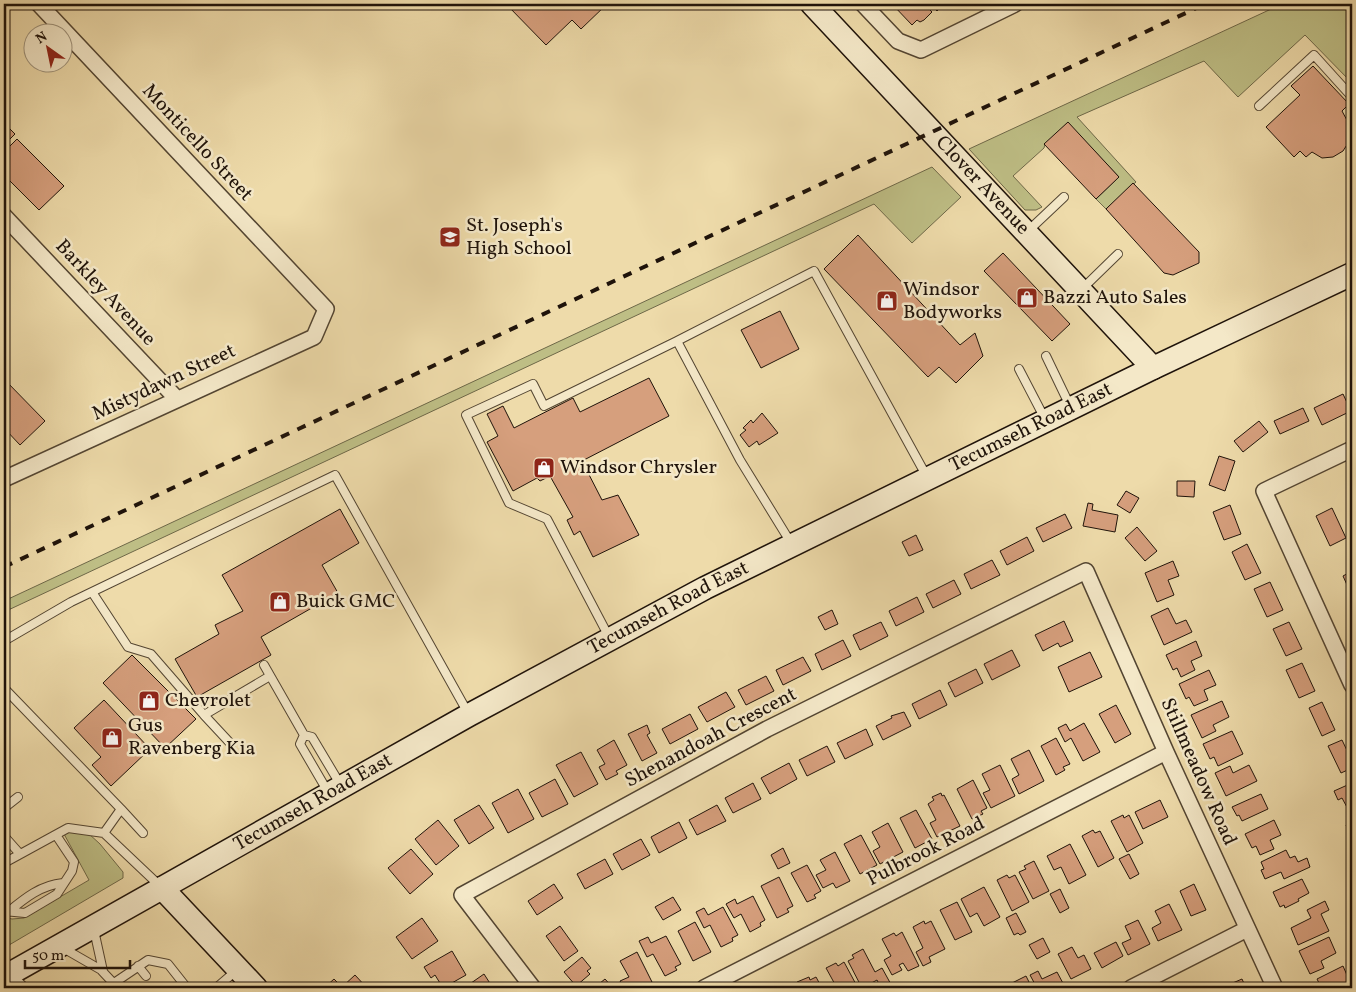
<svg xmlns="http://www.w3.org/2000/svg" width="1356" height="992" font-family="Vollkorn,serif">
<rect width="100%" height="100%" fill="#eedbaa"/>
<filter id="stains"><feTurbulence type="fractalNoise" baseFrequency=".004" numOctaves="4"/><feColorMatrix values="0 0 0 0 .2 0 0 0 0 .09 0 0 0 0 .02 0 0 0 .5 -.17"/></filter>
<radialGradient id="worn" r=".72"><stop offset=".6" stop-color="#630" stop-opacity="0"/><stop offset="1" stop-color="#630" stop-opacity=".3"/></radialGradient>
<path fill="#bebe85" stroke="#6e6848" d="M1282,4H1352V83L1305,35L1238,97L1204,61L1077,117L1136,182L1106,209L1096,199L1119,177L1068,123L1045,144L1044,148L1013,176L1042,207L1036,210H1025L969,149Z
M932,167L961,197L912,243L874,204L4,612V601Z
M73,829L88,833L100,844L123,872V878L4,948V917L12,919L24,918L89,880L64,834Z"/>
<path fill="#d69f7d" stroke="#1f130a" d="M506,4H607L581,29L572,20L546,45Z
M892,4H924L932,12L924,20L920,22L917,20L912,25Z
M930,4H952L946,9L943,5L937,11Z
M1313,66L1349,104L1342,111L1349,124L1350,140L1343,151L1333,157L1322,158L1312,152L1306,157L1300,151L1294,157L1266,127L1300,95L1291,86Z
M1068,122L1119,177L1096,199L1044,144Z
M4,123L15,134L4,145Z
M17,139L64,186L39,210L4,175V152Z
M1133,183L1199,252V263L1173,275L1164,273L1106,209Z
M858,235L960,345L975,333L983,356L956,383L939,367L928,377L824,269Z
M1003,253L1070,324L1052,341L984,271Z
M780,311L799,349L761,368L741,330Z
M649,378L669,416L582,461L602,500L618,495L639,535L593,557L580,531L574,535L567,520L573,517L550,476L540,481L537,478L513,491L487,442L498,436L487,414L503,406L514,428L573,398L580,412Z
M4,379L45,421L20,445L4,428Z
M1343,394L1351,411L1322,425L1314,408Z
M1303,408L1309,421L1280,434L1274,421Z
M762,413L778,433L759,445L757,441L749,447L740,435L746,430L743,428L751,420L753,423Z
M1259,421L1268,432L1243,452L1234,441Z
M1219,456L1235,461L1225,491L1209,485Z
M1177,481H1195L1194,497L1177,496Z
M1126,491L1139,498L1130,513L1117,505Z
M1088,503L1093,504L1092,510L1118,515L1115,532L1083,526Z
M1230,505L1241,534L1224,540L1213,512Z
M1332,508L1346,538L1330,546L1316,516Z
M340,509L359,543L322,565L338,593L261,637L271,655L197,697L175,659L219,634L215,625L243,611L222,575Z
M1065,514L1072,528L1043,542L1036,528Z
M1137,527L1157,551L1145,561L1125,538Z
M1352,533V548L1347,536Z
M916,535L923,550L909,556L902,542Z
M1027,537L1034,551L1007,565L1000,551Z
M1247,544L1261,573L1245,580L1232,552Z
M992,560L1000,575L971,589L964,574Z
M1173,561L1179,576L1168,580L1174,595L1157,602L1145,573Z
M1352,571V596L1343,576Z
M954,580L961,594L933,608L926,594Z
M1270,582L1283,610L1267,617L1254,589Z
M917,597L924,612L896,626L889,611Z
M1168,608L1176,624L1186,620L1192,632L1164,645L1151,616Z
M832,610L838,624L825,630L818,617Z
M1064,621L1073,641L1060,647L1058,643L1043,651L1035,635Z
M881,622L888,636L860,650L853,635Z
M1289,622L1302,649L1286,656L1273,629Z
M843,640L851,656L822,670L815,654Z
M1196,641L1202,656L1191,661L1195,670L1181,677L1177,668L1173,670L1166,655Z
M1012,650L1020,666L992,680L984,664Z
M1090,652L1102,677L1069,692L1058,667Z
M132,655L196,719L165,748L103,683Z
M803,657L811,671L783,685L776,670Z
M1302,663L1315,691L1299,698L1286,670Z
M976,669L983,683L955,697L948,683Z
M1209,670L1216,685L1204,690L1208,700L1194,706L1189,697L1186,699L1179,684Z
M766,676L774,691L746,705L738,690Z
M940,690L947,705L919,719L912,704Z
M726,692L735,707L707,722L698,707Z
M104,700L150,749L111,786L92,765L101,757L74,728Z
M1222,701L1229,717L1213,725L1216,731L1202,738L1191,715Z
M1322,702L1335,730L1322,736L1309,708Z
M1116,705L1131,734L1115,743L1099,714Z
M904,712L911,726L883,740L876,726L892,718L891,716Z
M690,714L698,729L670,744L662,729Z
M1084,723L1100,752L1083,761L1071,738L1065,742L1058,728L1066,724L1070,731Z
M647,725L650,733L647,735L657,753L642,761L628,734Z
M866,729L873,745L845,759L837,743Z
M1232,731L1243,754L1218,766L1214,757L1210,759L1203,744Z
M1056,738L1070,764L1063,767L1065,770L1056,775L1041,746Z
M614,740L627,765L616,771L618,774L606,780L599,767L605,764L597,750Z
M1342,740L1352,761V768L1341,773L1328,746Z
M827,746L835,762L807,776L799,760Z
M1029,750L1044,781L1019,794L1012,779L1019,775L1011,759Z
M581,752L598,784L574,797L556,765Z
M789,763L797,779L770,794L761,778Z
M1000,765L1015,796L991,808L983,793L990,790L982,774Z
M1249,765L1257,781L1226,796L1215,773L1230,766L1233,773Z
M555,779L568,804L542,817L529,793Z
M973,780L987,808L981,811L983,814L972,819L957,789Z
M753,783L761,799L733,813L725,798Z
M1352,783V810L1349,811L1342,798L1338,800L1334,791Z
M518,789L534,819L508,833L492,803Z
M941,793L942,796L944,795L960,826L937,837L930,823L936,820L928,804L934,800L932,797Z
M1261,794L1268,809L1242,821L1239,815L1237,816L1232,807Z
M1160,800L1168,817L1143,829L1135,812Z
M479,805L494,828L469,844L454,820Z
M717,805L726,821L697,835L689,820Z
M916,810L932,839L915,848L900,818Z
M1123,815L1124,818L1129,815L1143,843L1127,852L1111,821Z
M438,820L459,846L436,865L415,839Z
M1274,820L1281,835L1270,840L1274,849L1260,855L1256,846L1252,848L1245,834Z
M679,822L687,838L659,853L651,837Z
M1352,822V838L1346,825Z
M888,823L903,852L880,864L873,851L880,847L872,832Z
M1093,830L1095,833L1100,831L1114,858L1098,867L1082,836Z
M861,835L877,865L860,874L844,844Z
M641,839L650,855L622,870L613,854Z
M1070,844L1086,875L1069,884L1061,867L1054,870L1047,856Z
M783,848L790,863L778,869L771,855Z
M411,849L433,874L410,894L388,868Z
M1286,850L1290,858L1295,856L1298,862L1307,858L1310,867L1284,879L1281,872L1265,879L1261,870L1264,869L1261,862Z
M835,852L850,881L836,888L833,883L823,888L816,875L826,870L820,860Z
M1129,854L1139,874L1130,879L1119,859Z
M605,859L613,874L585,889L577,874Z
M1034,861L1049,891L1033,899L1019,872L1026,869L1024,866Z
M807,865L821,891L814,895L816,898L807,902L791,873Z
M1007,875L1009,878L1015,875L1029,902L1012,911L997,880Z
M779,877L793,906L787,909L789,912L777,918L761,886Z
M1302,879L1309,893L1298,899L1299,901L1285,908L1284,905L1280,907L1273,892Z
M554,884L563,898L537,915L528,901Z
M1194,884L1206,910L1191,916L1180,891Z
M984,887L1000,917L984,926L977,913L970,917L961,899Z
M1060,889L1069,908L1060,913L1050,894Z
M753,896L765,920L760,923L761,926L750,932L741,914L734,918L726,904L735,899L737,904Z
M673,897L681,910L663,920L655,907Z
M1325,901L1329,910L1321,914L1329,931L1298,945L1291,928L1311,918L1307,910Z
M957,902L972,932L955,940L940,910Z
M1169,904L1182,930L1158,941L1152,928L1161,923L1155,911Z
M723,907L738,935L732,938L733,941L721,947L710,925L704,928L696,912L704,908L708,915Z
M1016,913L1026,932L1020,935L1018,933L1014,935L1006,918Z
M422,918L438,941L412,959L396,937Z
M1138,920L1150,944L1128,955L1122,943L1131,939L1125,926Z
M924,921L925,924L931,921L945,949L929,957L931,962L923,966L916,952L923,948L913,927Z
M695,922L711,952L693,961L678,931Z
M560,926L578,951L564,961L546,936Z
M902,932L919,966L908,971L903,963L899,965L902,970L892,975L884,960L891,956L882,939L894,933L896,936Z
M666,936L681,964L675,967L677,970L665,976L653,954L647,957L639,941L648,937L651,943Z
M1329,937L1336,953L1321,961L1324,968L1310,974L1299,951Z
M1043,938L1050,952L1037,959L1029,945Z
M1116,942L1123,956L1102,968L1094,953Z
M1072,947L1078,958L1084,955L1091,969L1071,979L1058,954Z
M863,949L875,972L882,968L893,988H881L877,980L862,988L848,961L854,958L852,955Z
M452,951L466,975L443,988L435,975L431,978L424,967Z
M637,952L652,982L640,988H624L620,981L629,977L620,961Z
M582,957L591,968L587,971L590,974L576,986L564,972Z
M844,962L858,988H837L826,968L836,963L838,966Z
M1343,966L1350,982L1352,981V988H1343L1342,987L1318,988L1317,987L1320,985L1317,979Z
M1038,971L1042,979L1057,972L1065,987L1037,988L1030,975Z
M484,974L493,988H464Z
M355,975L367,988H324L334,979L342,987Z
M1026,976L1032,988H1012L1010,984Z
M809,977L810,980L816,977L822,988H801L797,982Z
M605,979L613,988H594Z
M1242,979L1246,988H1221Z
M86,983L91,988H80Z"/>
<g fill="none" stroke-linecap="round" stroke-linejoin="round">
<g stroke="#534532" stroke-width="10">
<path id="lane" d="M1259,106L1314,55L1352,97
M1028,231L1064,197
M1082,289L1118,254
M677,341L814,271L927,477
M1046,356L1070,406
M1019,369L1045,419
M92,592L128,647L151,654L204,715L270,676
M609,637L547,519L509,503L466,415L533,384L544,406L677,341L740,460L791,543
M4,641L71,602L335,475L468,713
M264,665L304,735
M4,688L121,809L104,833
M204,715L231,744
M328,792L300,744L304,735L312,737L340,784
M4,808L18,797
M121,809L143,833
M4,836L20,854
M4,863L68,828L104,833L161,887
M4,911L25,913L57,894L72,871L74,862L56,835
M8,912C25,898 41,885 63,883
M63,948L103,971L94,930
M138,966L146,976
M102,971L118,988
M12,975L25,988
M114,983L148,960L168,964L187,988
M216,988L237,970"/>
</g>
<g stroke="#534532" stroke-width="18">
<path id="street" d="M863,4L898,41L921,50L1015,4
M4,216L177,399
M1352,449L1264,491L1352,685
M4,479L314,337L326,309L39,4
M533,988L462,895L767,729L1086,571L1166,752L1275,988
M704,988L1166,752
M1131,988L1247,929"/>
</g>
<g stroke="#1f130a" stroke-width="25">
<g id="secondary">
<path id="s1" d="M812,4L1153,368"/>
<path d="M162,888L256,988"/>
<path id="s2" d="M4,977L469,715L705,588L1153,368L1352,274"/>
</g>
</g>
<use href="#lane" stroke="#f4e8c8" stroke-width="8"/>
<use href="#street" stroke="#f4e8c8" stroke-width="15"/>
<use href="#secondary" stroke="#f4e8c8" stroke-width="22"/>
<path stroke="#1f130a" stroke-width="4" stroke-dasharray="9 9" stroke-linecap="butt" d="M4,567L1205,4"/>
</g>
<defs>
<g id="school-square" transform="scale(1.125)"><rect x="-9" y="-9" width="18" height="18" rx="4" fill="#8f2418" stroke="#f4e8c8"/><path d="M0-5L7-2L0 1L-7-2ZM-4 1L0 2.5L4 1V4Q0 6-4 4Z" fill="#fff"/></g>
<g id="shop-square" transform="scale(1.125)"><rect x="-9" y="-9" width="18" height="18" rx="4" fill="#8f2418" stroke="#f4e8c8"/><path d="M-5-2.5h2.3a2.7 3.5 0 0 1 5.4 0H5L5.5 6h-11ZM-1.5-2.5h3a1.5 2.3 0 0 0-3 0Z" fill="#fff"/></g>
</defs>
<g fill-rule="evenodd">
<use href="#school-square" x="450" y="237"/>
<use href="#shop-square" x="1027" y="298"/>
<use href="#shop-square" x="887" y="301"/>
<use href="#shop-square" x="544" y="468"/>
<use href="#shop-square" x="280" y="602"/>
<use href="#shop-square" x="149" y="701"/>
<use href="#shop-square" x="112" y="738"/>
</g>
<g text-anchor="middle" dominant-baseline="central" stroke-width="5" stroke-linejoin="round" paint-order="stroke">
<g font-size="20" fill="#1f130a" stroke="#f4e8c8">
<text transform="translate(197 143) rotate(47)">Monticello Street</text>
<text stroke="none"><textPath href="#s1" startOffset="249">Clover Avenue</textPath></text>
<text transform="translate(105 293) rotate(47)">Barkley Avenue</text>
<text transform="translate(164 383) rotate(-25)">Mistydawn Street</text>
<text stroke="none"><textPath href="#s2" startOffset="1165">Tecumseh Road East</textPath></text>
<text stroke="none"><textPath href="#s2" startOffset="760">Tecumseh Road East</textPath></text>
<text transform="translate(711 738) rotate(-28)">Shenandoah Crescent</text>
<text transform="translate(1198 772) rotate(66)">Stillmeadow Road</text>
<text stroke="none"><textPath href="#s2" startOffset="355">Tecumseh Road East</textPath></text>
<text transform="translate(926 852) rotate(-27)">Pulbrook Road</text>
</g>
<g font-size="20" fill="#1f130a" stroke="#f4e8c8" text-anchor="start">
<text x="466" y="226">St. Joseph's<tspan x="466" dy="23">High School</tspan></text>
<text x="903" y="290">Windsor<tspan x="903" dy="23">Bodyworks</tspan></text>
<text x="1043" y="298">Bazzi Auto Sales</text>
<text x="560" y="468">Windsor Chrysler</text>
<text x="296" y="602">Buick GMC</text>
<text x="165" y="701">Chevrolet</text>
<text x="128" y="726">Gus<tspan x="128" dy="23">Ravenberg Kia</tspan></text>
</g>
</g>
<rect width="1356" height="992" fill="none" stroke="#eedbaa" stroke-width="20"/>
<rect x="5" y="5" width="1346" height="982" fill="none" stroke="#1f130a" stroke-width="2.5"/>
<rect x="10" y="10" width="1336" height="972" fill="none" stroke="#1f130a"/>
<g transform="translate(48 48) rotate(327)"><circle r="24" fill="#f4e8c8" stroke="#9f937c"/>
<path d="M0-4L9 19L0 12L-9 19Z" fill="#8f2418"/>
<text y="-8" font-size="14" font-weight="bold" text-anchor="middle" fill="#1f130a">N</text>
</g>
<path d="M25 960v8h105v-8" fill="none" stroke="#1f130a" stroke-width="2.5"/>
<text x="32" y="960" font-size="15" fill="#1f130a" stroke="#f4e8c8" stroke-width="4" paint-order="stroke">50 m</text>
<rect width="100%" height="100%" filter="url(#stains)"/>
<rect width="100%" height="100%" fill="url(#worn)"/>
</svg>
